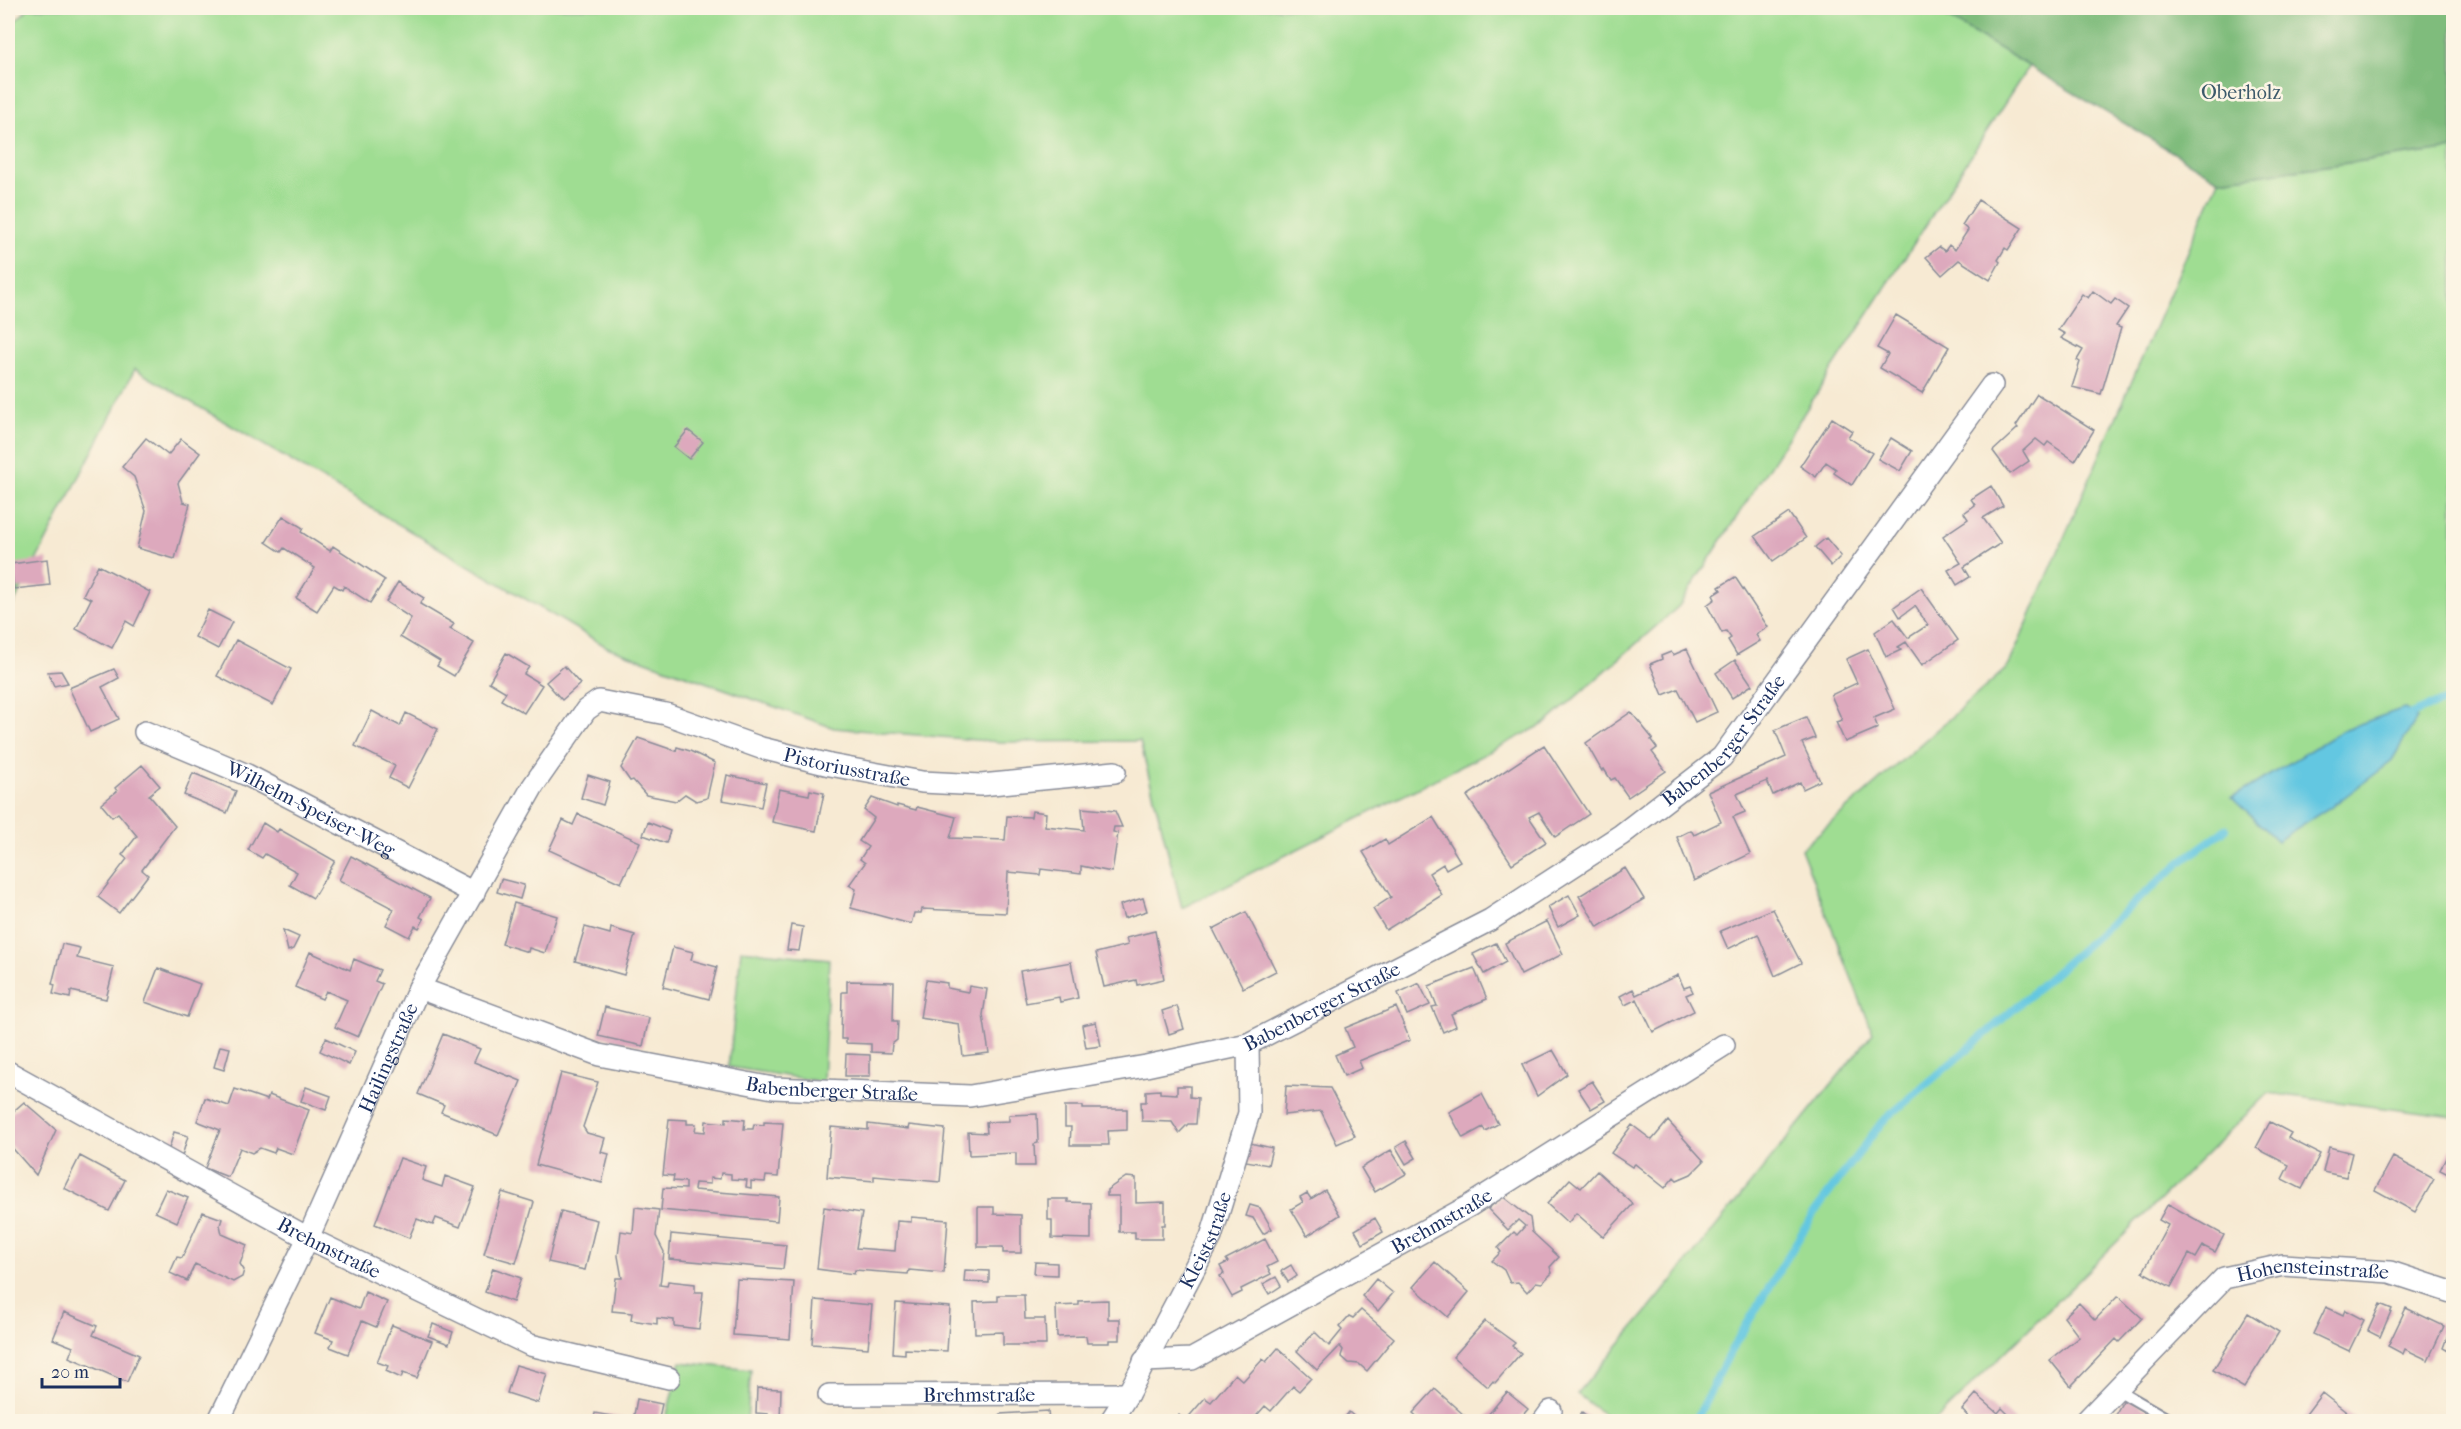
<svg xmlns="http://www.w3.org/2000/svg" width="2461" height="1429" font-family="'IM FELL French Canon',serif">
<rect width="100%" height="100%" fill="#fcf5e5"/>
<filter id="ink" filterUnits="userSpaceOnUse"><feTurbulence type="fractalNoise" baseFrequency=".0167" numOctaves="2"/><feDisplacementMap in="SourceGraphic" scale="12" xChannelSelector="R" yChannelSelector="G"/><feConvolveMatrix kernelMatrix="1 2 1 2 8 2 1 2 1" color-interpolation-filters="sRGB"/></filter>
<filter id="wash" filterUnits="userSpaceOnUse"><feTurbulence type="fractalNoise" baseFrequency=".008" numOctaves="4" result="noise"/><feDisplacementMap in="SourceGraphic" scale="24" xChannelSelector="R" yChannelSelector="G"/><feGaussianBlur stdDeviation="1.35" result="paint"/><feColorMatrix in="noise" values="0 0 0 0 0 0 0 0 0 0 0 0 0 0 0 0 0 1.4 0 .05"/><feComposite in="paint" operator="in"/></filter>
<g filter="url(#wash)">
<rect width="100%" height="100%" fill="#f7ead3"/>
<path fill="#9fdd92" stroke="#5d8678" stroke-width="1.5" d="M29,8H1925L1935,10L2029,66L1679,606L1546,723L1182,908L1140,741L1000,742L834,728L607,647L135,369L8,615V28Z
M2453,149V1117L2268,1093L1935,1421H1613L1577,1394L1645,1314L1873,1033L1801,849L2008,667L2219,180Z
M741,950L829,959L823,1082L729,1067Z
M680,1362L751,1370L747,1421L665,1422Z"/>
<path fill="#7fbc7c" stroke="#4d766d" stroke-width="1.5" d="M1925,8H2453V149L2219,180L1935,10Z"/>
<path fill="#64c7e1" stroke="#407ba0" stroke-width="1.5" d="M2404,708L2417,718L2391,762L2338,802L2277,841L2232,798L2343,730Z"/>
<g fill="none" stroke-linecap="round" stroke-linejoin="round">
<path stroke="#64c7e1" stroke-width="8" d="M2411,714L2454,697
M1695,1422L1730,1352L1814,1213L1882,1122L1990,1030L2182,861L2226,829"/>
</g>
<g id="blocks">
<path fill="#dda9bd" d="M1978,200L2022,228L2008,250L2005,248L1998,260L2000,262L1990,280L1959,260L1942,275L1926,257L1939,247L1945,251L1949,245L1955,250L1968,230L1962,225Z
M2093,291L2111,304L2115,299L2128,308L2116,326L2121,328L2101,394L2072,387L2080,362L2077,360L2083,350L2061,338L2065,334L2058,330L2082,294L2088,298Z
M1896,315L1949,347L1922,393L1880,368L1888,354L1877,348Z
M2037,394L2094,430L2075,461L2048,442L2045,446L2036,439L2023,451L2029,461L2010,474L1993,451L2018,428L2016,426Z
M1832,418L1852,431L1848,437L1872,453L1852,485L1834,473L1836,469L1826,462L1816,477L1800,466Z
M688,430L703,442L689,459L674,447Z
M146,438L168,455L181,439L200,453L178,483L183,502L190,504L175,559L137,548L146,511L134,477L122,467Z
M1891,438L1912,451L1900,471L1878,459Z
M1991,486L2003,506L1983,518L2001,543L1964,567L1970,577L1957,585L1948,570L1961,563L1943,536L1968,519L1964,513L1975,505L1971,499Z
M1789,513L1806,538L1773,561L1755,536Z
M283,516L303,528L301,532L330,551L333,546L385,580L370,603L344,586L342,590L334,585L317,611L296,598L315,568L284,548L281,552L266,542Z
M1826,538L1841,556L1831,566L1815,547Z
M47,559L50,585L14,589L11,564Z
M98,565L150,592L134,626L126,621L112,648L76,629L91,599L83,595Z
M1735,577L1768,627L1756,635L1760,641L1737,655L1728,640L1731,638L1726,631L1722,633L1707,605L1715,599L1713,595L1721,590L1719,587Z
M398,582L424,598L420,604L454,624L450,629L474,643L454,676L437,666L440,661L400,637L411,618L386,602Z
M1921,588L1958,640L1922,665L1906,642L1898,647L1901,650L1886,657L1875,632L1894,619L1908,638L1928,625L1915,606L1900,617L1894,607Z
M208,610L232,622L218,649L195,637Z
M236,640L291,669L273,705L217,676Z
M1687,649L1717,712L1695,722L1678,689L1663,695L1650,664L1662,659L1661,656L1671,652L1673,655Z
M1868,649L1895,709L1874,718L1878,728L1845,742L1836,722L1842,720L1831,695L1857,683L1846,659Z
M506,653L529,667L524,674L542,685L524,713L501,700L506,692L489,682Z
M1735,660L1752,685L1732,698L1716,673Z
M564,666L580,684L562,700L546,682Z
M114,669L119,678L102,687L119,719L90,732L69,688Z
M61,671L68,683L54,686L48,672Z
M372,711L400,726L406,713L438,729L408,788L389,778L395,766L355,746Z
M1631,712L1653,739L1651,740L1657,748L1652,752L1666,771L1628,797L1615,778L1611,780L1604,769L1602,771L1586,743Z
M1806,717L1815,738L1802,743L1820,781L1803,789L1800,782L1773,795L1767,781L1737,794L1745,812L1733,817L1750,854L1694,881L1677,837L1691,830L1694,835L1721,822L1708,792L1786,757L1775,730Z
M638,738L676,751L677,747L690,751L715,763L707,798L696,801L685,794L676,801L646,795L633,780L630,781L621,768Z
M1544,745L1589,814L1555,837L1539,812L1529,817L1546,842L1512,864L1467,796Z
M142,765L160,786L149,795L175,826L142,870L148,875L119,913L98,897L127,859L122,855L137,836L118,813L112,817L101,804L117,791L115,788Z
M193,773L236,791L227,813L184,795Z
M588,775L610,782L603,805L581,798Z
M727,775L766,783L761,807L722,800Z
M779,789L809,795L810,790L824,793L816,831L772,822Z
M872,798L897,807V805L916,810L917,807L956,817L950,838L1005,840L1007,816L1031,817L1032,811L1046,813L1045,826L1084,830L1082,808L1115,811L1122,827H1114L1113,832L1118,833L1112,872L1081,866V874L1041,869L1040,875L1008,872L1006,913L922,909L921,913H914L911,924L851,908L856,889L849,885L865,863L860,859L868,847L859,841L874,818L864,810Z
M578,814L640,842L621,883L549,850L563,820L573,825Z
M1433,817L1460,861L1446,869L1443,864L1429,873L1442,895L1386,930L1373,909L1391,897L1363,852L1385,839L1388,845Z
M648,822L670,831L666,843L643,835Z
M263,823L277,832L279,829L335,861L313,898L290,885L297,872L265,854L262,858L248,850Z
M351,856L430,898L420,917L424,919L419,928L415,926L409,937L386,925L394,909L339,880Z
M1625,868L1644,899L1598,927L1579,896Z
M501,879L524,885L520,899L497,892Z
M1569,895L1580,915L1558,927L1548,907Z
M1143,898L1147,911L1124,918L1120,905Z
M514,903L557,916L545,953L529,948L528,952L502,944Z
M1773,909L1801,963L1775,976L1758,934L1728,949L1720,931Z
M1246,912L1276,971L1243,988L1213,929Z
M1547,921L1563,954L1521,975L1505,943Z
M791,925L803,927L799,951L787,950Z
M585,927L610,934L611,928L635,935L624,975L575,961Z
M283,930L299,937L293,949L288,951Z
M1155,931L1164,979L1137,985L1136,980L1104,987L1096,953L1128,945L1126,938Z
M1496,943L1506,962L1484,974L1473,954Z
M62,944L80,948L77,958L114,967L106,999L71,991L70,998L53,994L55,985L52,984Z
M673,947L693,952L691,960L717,967L709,999L663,987Z
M310,952L350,970L354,959L380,970L375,981L382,984L358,1037L335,1027L347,1000L326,991L322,999L295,987Z
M1071,962L1078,998L1060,1002L1059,997L1026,1003L1020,971Z
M158,968L200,984L187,1017L145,1002Z
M1474,968L1487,999L1451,1014L1456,1026L1443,1032L1432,1007L1437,1006L1429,986Z
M1678,975L1684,988L1690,986L1693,992L1686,995L1694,1011L1653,1032L1637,999L1625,1005L1620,996L1633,989L1636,995Z
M926,980L947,983V988L968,992L969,986L987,989L983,1015L989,1053L963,1056L959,1024L920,1018Z
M847,981L894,982L893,1021H898L897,1040L892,1044L891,1053L871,1052V1044L846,1043V1039H841L842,992H847Z
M1419,983L1430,1005L1407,1015L1398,993Z
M1177,1006L1184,1029L1169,1034L1162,1011Z
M605,1007L649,1018L643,1046L598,1036Z
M1396,1007L1410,1040L1359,1061L1362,1068L1344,1076L1335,1055L1353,1047L1345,1028Z
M1096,1022L1101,1046L1086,1048L1082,1025Z
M443,1034L480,1049L474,1062L521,1081L498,1135L441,1112L444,1105L418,1094Z
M326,1038L355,1052L349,1065L320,1051Z
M220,1046L230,1048L224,1070L214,1067Z
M1553,1050L1567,1074L1537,1096L1522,1065Z
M846,1054L870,1055V1076H845Z
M561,1073L598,1082L583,1127L587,1133L605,1138L601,1152L609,1154L602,1183L536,1165Z
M1592,1081L1605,1101L1591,1109L1578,1089Z
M1177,1086H1190V1097L1198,1098L1196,1124H1188L1179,1133L1172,1122L1142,1121L1141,1102H1146V1091L1160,1090V1093L1177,1094Z
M1286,1086L1330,1088L1355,1136L1337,1144L1321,1111L1284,1115Z
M306,1087L331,1096L326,1110L301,1101Z
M235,1089L267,1100L269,1095L309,1110L293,1154L276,1148L274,1153L260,1148L252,1153L240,1148L228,1177L205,1168L220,1130L197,1121L205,1098L229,1106Z
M1482,1094L1498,1124L1485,1131L1483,1127L1463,1138L1449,1112Z
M24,1102L56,1130L36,1175L8,1143V1116Z
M1065,1106H1083V1109H1127V1130L1108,1131L1109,1145H1070L1071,1127H1065Z
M1037,1114L1038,1143L1034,1144L1035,1166H1016V1153L969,1155L968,1132L987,1133L986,1122L1009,1121V1115Z
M726,1118L745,1120L744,1129H753L754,1124L764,1125V1122L783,1123L778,1177L766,1176L765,1182L751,1181V1188L746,1187L747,1180L731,1179V1174L721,1173L720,1179L710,1178V1184L695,1183L694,1190L779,1197L777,1221L661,1210L663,1188L686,1189V1182L673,1181L674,1176L663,1175L669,1119L687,1120V1124H696L695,1131L705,1132L706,1121L726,1123Z
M1668,1121L1704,1161L1691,1174L1677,1180L1674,1177L1665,1188L1635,1164L1632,1167L1611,1153L1632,1125L1652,1140Z
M2270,1122L2291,1133L2288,1138L2320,1154L2302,1189L2282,1179L2289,1165L2256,1148Z
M868,1124L908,1129L909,1125L945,1129L940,1182L874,1176V1181L827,1177L831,1127L868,1130Z
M174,1132L188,1136L182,1156L168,1152Z
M1406,1141L1416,1158L1406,1164L1396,1147Z
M1250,1143L1272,1148L1268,1165L1246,1161Z
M2329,1147L2352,1153L2346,1177L2323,1172Z
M2451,1148L2454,1149V1177L2440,1170Z
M1391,1150L1406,1174L1375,1192L1361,1168Z
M80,1156L125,1180L109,1211L64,1188Z
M2393,1157L2434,1179L2415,1212L2375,1190Z
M400,1158L426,1167L422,1180L442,1187L445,1176L475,1187L460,1227L436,1218L433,1225L417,1219L409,1238L375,1224Z
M1597,1171L1633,1204L1603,1237L1576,1213L1568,1223L1547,1204L1570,1179L1581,1188Z
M1126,1177L1136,1178V1203L1165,1202V1225H1162V1239H1135V1232H1119V1196H1107V1190Z
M166,1189L188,1198L177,1222L155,1212Z
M1325,1190L1340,1215L1307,1236L1291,1209L1303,1202L1300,1197L1307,1193L1311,1199Z
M502,1192L534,1202L516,1263L484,1254Z
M1502,1196L1530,1218L1532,1232L1559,1257L1550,1267L1552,1273L1542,1283L1536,1282L1527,1292L1518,1282L1510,1283L1504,1270L1492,1261L1501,1252L1498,1248L1514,1232L1517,1235L1525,1226L1518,1220L1508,1230L1488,1209Z
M1048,1199H1068V1202L1091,1203V1239L1052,1238V1220H1048Z
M2168,1204L2224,1235L2215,1252L2203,1246L2196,1258L2189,1254L2171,1287L2143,1272L2168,1225L2159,1220Z
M1250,1205L1260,1208L1272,1229L1263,1234L1253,1218L1246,1216Z
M635,1207L659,1210L656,1236L664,1252L660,1285L667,1286L668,1281L695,1284V1292H703L699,1329L674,1326V1320L657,1318V1324L631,1320L632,1313L612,1311L616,1278H622L618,1256L621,1231L633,1233Z
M824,1207L862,1213L856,1248L895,1251L897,1221L911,1222V1217L948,1220L944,1273L909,1270L908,1274L855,1270L854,1274L817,1269Z
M978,1207H994V1214L1021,1215V1253H1003V1247H978Z
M561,1211L597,1220L585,1270L548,1262Z
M203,1212L222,1219L220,1225L222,1234L247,1245L240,1264L244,1270L242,1277L233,1282L195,1264L187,1281L170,1273L177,1257L182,1258Z
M1375,1218L1383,1232L1363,1244L1355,1230Z
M671,1234L786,1245L783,1269L669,1259Z
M1265,1239L1277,1262L1267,1267L1271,1274L1241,1289L1242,1292L1232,1297L1220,1276L1224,1274L1220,1266L1228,1262L1226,1259Z
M1035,1262L1057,1263V1275L1034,1274Z
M1435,1262L1469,1292L1448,1317L1413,1287Z
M1291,1265L1297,1276L1288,1282L1281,1271Z
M493,1268L521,1278L513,1302L485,1292Z
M965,1270L989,1271V1283L964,1282Z
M1276,1277L1281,1286L1269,1294L1263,1284Z
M737,1279L794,1282L790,1339L733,1335Z
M1376,1279L1393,1293L1378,1311L1362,1296Z
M365,1292L387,1302L376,1327L362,1321L348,1354L330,1347L333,1340L315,1333L330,1297L359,1309Z
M998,1295H1024L1025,1319H1045L1046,1345H1003V1332L975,1333L974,1302L998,1301Z
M2118,1296L2142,1318L2119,1342L2116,1339L2071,1386L2050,1360L2079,1337L2064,1317L2079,1303L2095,1320Z
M815,1300L872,1305L868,1348L812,1344Z
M1108,1300V1319H1120V1340H1109V1343H1087L1086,1336L1057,1337L1056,1306L1079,1305V1301Z
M896,1303L950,1307L947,1351L905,1349V1354L893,1353Z
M2380,1304L2392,1309L2380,1337L2368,1331Z
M2326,1307L2343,1315L2345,1310L2364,1320L2349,1351L2313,1334Z
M2406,1308L2444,1326L2428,1360L2405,1349L2403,1354L2388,1346Z
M1361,1310L1394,1338L1367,1371L1359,1364L1349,1363L1341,1356L1343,1350L1340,1346L1317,1370L1297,1351L1315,1332L1329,1346L1342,1330L1339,1327L1349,1316L1353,1318Z
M64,1312L97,1326L93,1335L139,1355L127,1382L69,1357L73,1347L53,1339Z
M2248,1313L2279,1332L2244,1388L2213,1370Z
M1485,1321L1515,1343L1512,1346L1521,1353L1495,1383L1493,1381L1488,1387L1453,1357Z
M2453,1321L2454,1347L2450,1352L2443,1348Z
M433,1324L453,1332L449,1344L428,1336Z
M392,1325L432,1341L417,1378L403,1373L401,1378L386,1371L388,1366L377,1362Z
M1278,1348L1311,1378L1299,1391L1293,1386L1271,1411L1265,1406L1251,1422H1172L1179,1415L1185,1421L1205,1398L1211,1402L1235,1374L1243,1381L1263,1359L1266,1362Z
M516,1365L547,1374L538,1403L507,1393Z
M757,1388L781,1389L780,1422H768V1414L756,1413Z
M1435,1389L1464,1415L1459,1422L1451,1419L1449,1422H1423L1413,1413Z
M1507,1392L1528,1409L1517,1422H1482Z
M2322,1393L2359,1422H2300Z
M1976,1394L1998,1413L2002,1408L2016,1422H1973L1962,1410Z
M2126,1396L2170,1422H2111Z
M637,1399L662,1404L658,1422H593L595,1413L633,1420Z
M1048,1411L1049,1422H1000V1414Z
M1349,1412L1360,1422H1341Z
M1582,1412L1595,1422H1575Z"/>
</g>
</g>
<g filter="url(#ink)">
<use href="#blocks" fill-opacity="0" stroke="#898c98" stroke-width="1.5"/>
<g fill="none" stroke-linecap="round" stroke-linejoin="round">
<g stroke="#898c98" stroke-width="14">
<path id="lane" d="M2116,1389L2173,1422"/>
</g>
<g stroke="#898c98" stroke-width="24">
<g id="street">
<path id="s1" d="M145,732L247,775L474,893"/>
<path id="s2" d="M419,988L599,1055L773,1088L970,1096L1146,1066L1248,1044L1490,920L1621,835L1722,757L1992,385"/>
<path id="s3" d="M8,1072L308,1238L530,1345L669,1378"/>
<path id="s4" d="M1144,1361L1192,1359L1469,1206L1724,1045"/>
<path id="s5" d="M829,1395L1128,1394"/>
<path id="s6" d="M218,1422L308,1238L419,988L533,786L586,710L599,701L666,714L761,748L830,765L922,782L981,785L1115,772"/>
<path id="s7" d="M1110,1422L1128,1394L1211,1237L1249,1113L1248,1044"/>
<path d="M1543,1422L1551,1411"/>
<path id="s8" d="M2085,1422L2224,1278L2283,1265L2390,1272L2454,1293"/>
</g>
</g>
<use href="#lane" stroke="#fff" stroke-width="10"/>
<use href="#street" stroke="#fff" stroke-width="21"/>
</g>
</g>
<g text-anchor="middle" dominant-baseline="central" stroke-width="5" stroke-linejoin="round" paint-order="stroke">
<g font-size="20" fill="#3c5a6b" stroke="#fcf5e5">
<text x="2241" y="92">Oberholz</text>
</g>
<g font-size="20" fill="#1b2f5e" stroke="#fcf5e5">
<text stroke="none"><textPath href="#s2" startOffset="1418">Babenberger Straße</textPath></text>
<text stroke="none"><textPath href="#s6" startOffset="1076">Pistoriusstraße</textPath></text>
<text stroke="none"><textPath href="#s1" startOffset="183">Wilhelm-Speiser-Weg</textPath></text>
<text stroke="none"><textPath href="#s2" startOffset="932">Babenberger Straße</textPath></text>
<text stroke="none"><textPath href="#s6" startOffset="402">Hailingstraße</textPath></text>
<text stroke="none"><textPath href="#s2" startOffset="428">Babenberger Straße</textPath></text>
<text stroke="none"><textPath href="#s4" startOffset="333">Brehmstraße</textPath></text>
<text stroke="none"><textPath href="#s7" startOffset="206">Kleiststraße</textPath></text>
<text stroke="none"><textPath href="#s3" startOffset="366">Brehmstraße</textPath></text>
<text stroke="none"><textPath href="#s8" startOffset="290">Hohensteinstraße</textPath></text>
<text stroke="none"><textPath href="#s5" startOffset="150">Brehmstraße</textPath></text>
</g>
</g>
<rect width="2461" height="1429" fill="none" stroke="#fcf5e5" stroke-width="30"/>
<path d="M42 1378v9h78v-9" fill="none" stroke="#1b2f5e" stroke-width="3"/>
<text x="51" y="1378" font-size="18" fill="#1b2f5e" stroke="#fcf5e5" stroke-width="4.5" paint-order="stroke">20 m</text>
</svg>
